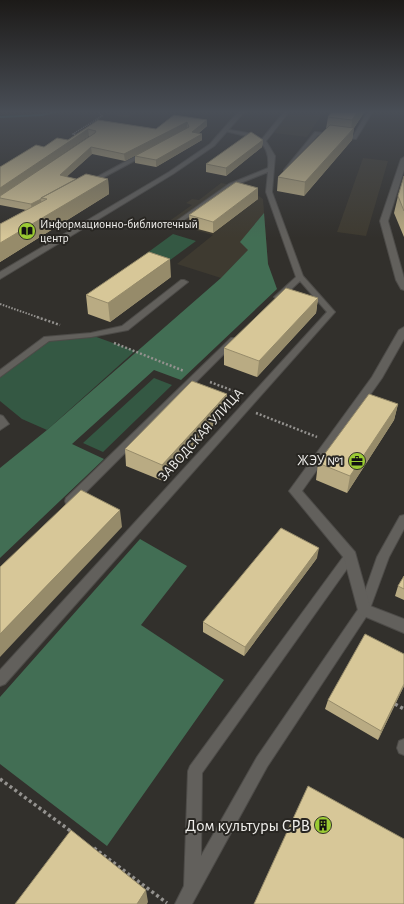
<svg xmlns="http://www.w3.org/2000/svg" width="404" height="904" font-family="'Alegreya Sans',sans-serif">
<rect width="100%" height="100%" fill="#32302c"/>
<path fill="#3e3a30" d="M96,111H141L127,118Z
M291,111H324L307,137L274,133Z
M363,158L388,161L366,236L337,232Z
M221,183L247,188L263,199L268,264L243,285L177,264L213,235L168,222L192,205L186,203L192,199L199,200Z"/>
<path fill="#345843" d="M173,234L196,241L166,263L143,256Z
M91,335L135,351L47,430L22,419L0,401V374L47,339Z
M154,378L172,385L103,452L83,443Z"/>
<path fill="#426e54" d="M264,213L268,264L277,289L181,380L154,370L72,444L104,459L0,558V468L47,430L221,278L248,250L240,242Z
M140,539L187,566L141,625L224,680L107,846L0,764V697Z"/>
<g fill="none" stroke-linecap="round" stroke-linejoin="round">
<path fill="#2e6d71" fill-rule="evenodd" d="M57,111H63L42,116L0,118V116L42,114Z"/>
<g stroke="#4d4b48" stroke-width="2">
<path id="lane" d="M285,111H290L266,141L275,156L272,192L303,276L335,312L5,684L0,686V670L327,312L300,281L281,299H278L274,297L296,277L266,192L268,172L233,186L180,223L175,222L229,184L268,168C271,137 249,137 225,131V129L253,134L262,139Z
M368,111H373L356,139L318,135L288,172H284V170L315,132L353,136Z
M147,150L149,151V153L91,184L86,183Z
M181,280H184L188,282L128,330L91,337L49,341L0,377V370L44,337L91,333L122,326Z
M231,338H234L238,340L74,504H66L65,501L66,498Z
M0,415L3,416L9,424L0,430Z
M404,515V529L389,557L368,614L267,767L192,904H175L184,886L188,771L190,766L346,553L350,551L354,553L356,556L354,559L202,773L201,856L257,757L359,608L377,557L400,516Z
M404,739V755L399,753L397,748L399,741Z"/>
</g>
<g stroke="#4d4b48" stroke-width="2">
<path id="street" d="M239,111H245L214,146L173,174L0,279V272L169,172L210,144Z
M404,157V170L388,221L404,278V290L401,289L396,280L380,221L401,159Z
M404,327V339L382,378L302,491L355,552L370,606L404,619V633L359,614L344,558L289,491L372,377L399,330Z"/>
</g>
<path stroke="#94928f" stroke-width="1.5" stroke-dasharray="1 1" stroke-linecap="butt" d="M79,135L73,134L102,116L97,111"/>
<path stroke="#94928f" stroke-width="2" stroke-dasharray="1.5 1.5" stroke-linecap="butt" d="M0,304L40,318"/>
<path stroke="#94928f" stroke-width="2.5" stroke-dasharray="2 2" stroke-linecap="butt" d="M37,317L60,325
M114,343L184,371
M210,382L239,393
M256,413L317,437"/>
<path stroke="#94928f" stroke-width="3.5" stroke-dasharray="3 3" stroke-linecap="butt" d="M395,704L404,709
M0,779L72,832
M94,848L167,903"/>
<use href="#lane" fill="#62605c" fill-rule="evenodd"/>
<use href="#street" fill="#62605c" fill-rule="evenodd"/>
</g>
<path fill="#b9ab83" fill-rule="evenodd" d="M365,111L354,128L352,140L304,196L277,191L278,177L326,129L328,117Z
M174,115L207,120V126L199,133L202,140L156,167L135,163V156L163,141L125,161L92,154L66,177L76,179H108L109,194L0,262V224L26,210L0,205V167L44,147L68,140L98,120L156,129ZM89,136H90L0,196Z
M263,140L262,147L226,176L206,172V164Z
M404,176V237L394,213L398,196Z
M258,188V199L213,233L190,227L189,215Z
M171,277L110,322L88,314L86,295Z
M318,298L316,313L257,377L224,365V348Z
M398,404L394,420L347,493L316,480L318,463Z
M227,410L163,481L126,466L125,449Z
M317,558L244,656L203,632V622Z
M404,576V600L395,596L398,586Z
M404,654V686L378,740L325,709L328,700Z"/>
<path fill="#968b6a" d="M358,111H365L354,128L352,140L304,196L305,182L351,132L352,120Z
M207,120V126L192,138V132Z
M187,122V128L125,161L124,154Z
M88,129L89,136L0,196V188Z
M202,134V140L156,167V160Z
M263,140L262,147L226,176V168Z
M91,147L92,154L61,182L60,175Z
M108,179L109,194L0,262V243Z
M258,188V199L213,233V222Z
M41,199L42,206L32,212L31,204Z
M170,259L171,277L110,322L108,303Z
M318,298L316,313L257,377L259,361Z
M227,394V410L163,481L162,465Z
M398,404L394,420L347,493L350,476Z
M120,510L122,527L0,657V634Z
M319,548L317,558L244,656L245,647Z
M404,684V686L378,740L381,731Z
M146,890L148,902L147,904H137Z"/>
<path fill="#d7c798" stroke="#968b6a" d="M332,111H358L352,120L328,117Z
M174,115L207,120L192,132L202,134L156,160L135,156L189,127L187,122L124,154L91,147L60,175L76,179L41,198V199L31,204L0,198V196L95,133L96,131L88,129L0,188V167L36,145L44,147L57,138L68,140L98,120L156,129Z
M330,125L354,128L305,182L278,177Z
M251,132L263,140L226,168L206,164Z
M86,174L108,179L0,243V224L47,199L41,198Z
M404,176V211L398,196Z
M236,182L258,188L213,222L189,215Z
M149,252L170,259L108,303L86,295Z
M286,288L318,298L259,361L224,348Z
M192,381L227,394L162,465L125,449Z
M369,394L398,404L350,476L318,463Z
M81,490L120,510L0,634V567Z
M281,528L319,548L245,647L203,622Z
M404,576V589L398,586Z
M365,634L404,654V684L381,731L328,700Z
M308,786L404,839V904H254Z
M71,830L146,890L137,904H15Z"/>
<linearGradient id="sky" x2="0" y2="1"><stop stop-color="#1c1a18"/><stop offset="0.47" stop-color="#494e56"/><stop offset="1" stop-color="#494e56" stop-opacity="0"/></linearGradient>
<rect width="404" height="238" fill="url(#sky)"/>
<defs>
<g id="library-disc" transform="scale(0.9)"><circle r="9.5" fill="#9bcb33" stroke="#282622"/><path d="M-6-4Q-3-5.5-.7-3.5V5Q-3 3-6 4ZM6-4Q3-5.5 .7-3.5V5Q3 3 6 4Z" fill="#111"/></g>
<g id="office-disc" transform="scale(0.9)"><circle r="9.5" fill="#9bcb33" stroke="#282622"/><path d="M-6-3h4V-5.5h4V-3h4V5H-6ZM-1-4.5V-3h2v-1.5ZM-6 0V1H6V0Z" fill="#111"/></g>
<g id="building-disc" transform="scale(0.9)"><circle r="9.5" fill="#9bcb33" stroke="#282622"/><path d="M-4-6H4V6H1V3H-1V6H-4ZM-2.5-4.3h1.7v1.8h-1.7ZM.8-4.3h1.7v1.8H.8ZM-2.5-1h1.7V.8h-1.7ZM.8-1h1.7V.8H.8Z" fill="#111"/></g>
</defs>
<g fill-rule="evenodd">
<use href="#library-disc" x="27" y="231"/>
<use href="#office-disc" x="357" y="461"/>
<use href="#building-disc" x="323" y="825"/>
</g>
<g text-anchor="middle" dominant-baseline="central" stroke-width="4" stroke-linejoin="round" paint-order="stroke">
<g font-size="12" fill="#efeeeb" stroke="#282622" text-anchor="start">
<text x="40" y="224">Информационно-библиотечный<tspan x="40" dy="14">центр</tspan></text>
</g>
<g font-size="14" fill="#efeeeb" stroke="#282622">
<text transform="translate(201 435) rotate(-48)">ЗАВОДСКАЯ УЛИЦА</text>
</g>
<g font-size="14" fill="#efeeeb" stroke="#282622" text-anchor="end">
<text x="344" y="461">ЖЭУ №1</text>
</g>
<g font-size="17" fill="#efeeeb" stroke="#282622" text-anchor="end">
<text x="310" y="825">Дом культуры СРВ</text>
</g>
</g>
</svg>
